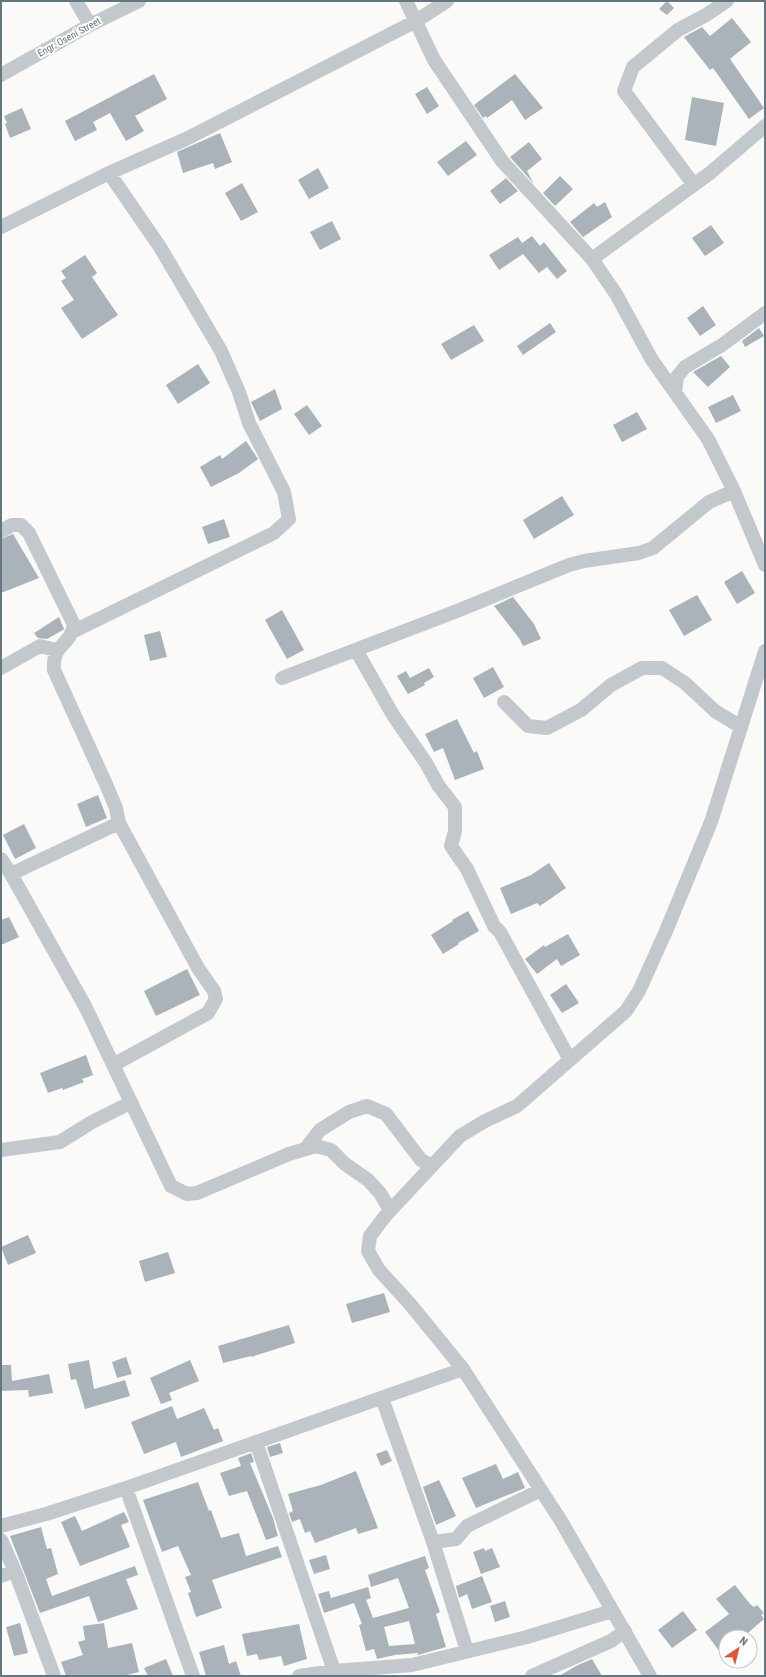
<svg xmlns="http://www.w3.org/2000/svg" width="766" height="1677" font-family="'Roboto Condensed',sans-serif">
<rect width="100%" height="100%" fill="#fafaf8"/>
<path fill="#aab3b9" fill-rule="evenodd" d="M667,1L674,8L667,15L659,9Z
M732,18L751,42L730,59L764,108L749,119L713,68L710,70L684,37L702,27L710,36Z
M154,74L167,99L135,116L144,131L126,141L110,113L93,122L97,130L75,141L65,121Z
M515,74L543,108L525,120L512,100L487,118L486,116L483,118L474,105Z
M427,87L439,106L427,114L415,94Z
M692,97L724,103L716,146L685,140Z
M22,108L31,129L10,138L5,124L7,123L4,116Z
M220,133L232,162L215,169L213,163L183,173L177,152Z
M466,141L477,155L448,176L437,162Z
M529,142L542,159L527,171L534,184L510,157Z
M318,168L329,188L309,199L298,180Z
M560,176L573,189L555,206L543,193Z
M506,178L518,191L500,204L490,191Z
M242,183L258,212L241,221L225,193Z
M605,202L612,217L583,237L570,222L594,203L597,207Z
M332,221L341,239L320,250L310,232Z
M711,225L724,243L705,256L692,238Z
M532,236L540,246L544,242L567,271L557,279L547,267L539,273L523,254L499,270L489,255L518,237L522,243Z
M85,255L97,273L92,277L118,315L82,339L61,308L74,300L61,281L66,278L61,271Z
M703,306L716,325L700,336L687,318Z
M550,323L556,332L523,355L517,346Z
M474,325L484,341L451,360L441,344Z
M759,328L764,336L745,347L742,341Z
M721,356L730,367L708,387L693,372Z
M198,364L210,383L178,404L166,385Z
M275,389L282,409L260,421L251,402Z
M733,395L741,411L716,423L708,407Z
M307,405L322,426L309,435L294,414Z
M637,412L647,429L622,442L613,425Z
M246,441L258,459L239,473L211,487L200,467L220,455L222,459Z
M562,496L574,515L534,539L523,520Z
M224,519L230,537L208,544L202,527Z
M13,534L39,578L1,593V539Z
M742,571L755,593L737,604L724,582Z
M697,595L712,620L684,636L669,610Z
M513,597L534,624L541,639L523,646L519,638L494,606Z
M282,610L304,650L287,659L265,620Z
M59,617L64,629L63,630L47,639L38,638L34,633Z
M160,631L167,657L150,661L144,635Z
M493,667L504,687L484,698L473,678Z
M429,668L434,677L424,683L425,685L408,694L397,676L406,671L410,678Z
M457,719L474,753L477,751L484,769L455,780L443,748L434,752L425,734Z
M98,795L107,818L86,827L77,804Z
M24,824L36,848L15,859L3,835Z
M549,863L566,888L540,906L537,903L511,914L500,888L531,875Z
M468,911L479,931L458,943L459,944L443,954L431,935L453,921L452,920Z
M9,917L19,937L1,945V920Z
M568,934L580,955L561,966L557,959L537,974L525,959L544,945L545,947Z
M187,969L200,995L156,1016L144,991Z
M566,984L579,1003L562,1013L550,995Z
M86,1055L93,1075L82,1079L84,1082L63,1090L62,1088L48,1093L40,1073Z
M28,1235L36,1253L8,1265L1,1247Z
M168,1252L175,1273L145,1282L139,1261Z
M384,1293L390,1312L352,1323L346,1304Z
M289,1325L295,1343L251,1357V1356L223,1363L218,1346Z
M126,1357L132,1374L117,1378L112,1362Z
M89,1360L94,1389L125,1380L130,1396L85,1409L76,1379L71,1380L68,1364Z
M190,1360L199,1381L169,1393L172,1400L161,1404L150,1378Z
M1,1365H11L12,1381L49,1374L53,1393L29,1397L28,1390L1,1391Z
M172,1406L177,1419L204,1408L214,1430L218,1428L223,1441L181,1457L176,1442L144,1454L131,1422Z
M280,1443L283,1453L270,1457L267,1447Z
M387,1450L392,1461L381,1466L376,1454Z
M251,1453L254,1462L250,1463L273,1518L278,1536L266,1540L247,1491L229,1496L220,1473L241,1466L238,1458Z
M496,1464L503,1479L518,1472L525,1488L476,1508L462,1478Z
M356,1471L378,1528L358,1534L356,1528L315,1543L310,1531L305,1533L300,1519L292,1522L289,1513L293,1511L288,1494L321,1485Z
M439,1480L456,1516L436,1525L423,1487Z
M198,1482L209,1511L211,1510L221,1538L239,1533L246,1556L278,1546L282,1557L212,1580L222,1608L196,1617L188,1593L191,1592L185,1577L191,1575L178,1546L162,1552L143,1500Z
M124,1512L129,1522L121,1525L130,1547L80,1566L61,1522L75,1516L82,1531Z
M41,1527L47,1549L51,1548L58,1574L46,1579L52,1596L135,1566L138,1575L126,1579L138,1609L98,1622L89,1596L40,1613L10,1536Z
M484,1548L485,1551L492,1548L500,1567L481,1574L473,1552Z
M326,1555L330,1569L314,1574L309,1560Z
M425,1556L429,1568L425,1570L440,1612L436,1614L446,1647L418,1655V1653L395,1655L377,1659L374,1649L366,1651L359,1625L362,1624L354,1603L324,1613L318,1594L329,1591L331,1598L368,1587L371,1598L366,1600L373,1618L409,1608L398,1578L371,1587L368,1575ZM409,1621L415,1644L389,1646L384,1627Z
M482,1576L492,1602L472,1609L467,1594L459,1598L456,1586Z
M735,1585L750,1604L754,1607L757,1605L764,1613L761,1615L764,1619L743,1637H726V1660L705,1632L729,1614L716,1599Z
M505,1601L510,1617L495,1622L490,1606Z
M683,1611L697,1630L672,1648L658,1630Z
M20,1623L28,1653L14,1656L6,1627Z
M104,1623L108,1648L132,1643L139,1672L123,1676H66L61,1662L83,1655L78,1642L85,1640L83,1626Z
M299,1624L307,1659L284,1666L281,1656L259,1660L257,1654L247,1656L242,1634Z
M224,1645L229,1664L236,1661L241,1676H206L199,1652Z
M166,1659L173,1676H148L144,1668Z
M592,1659L602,1676H559L578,1665Z"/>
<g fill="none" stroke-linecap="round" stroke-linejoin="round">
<path stroke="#c3c8cc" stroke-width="14" d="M76,1L90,25
M406,1L434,60L502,161L592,259L616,294L652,360L708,439L734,491L765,565
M1,75L90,25L139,1
M694,185L624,91L633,67L678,30L706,15L727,1
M1,227L109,173L186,139L416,21L447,1
M592,259L710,173L765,126
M675,393L677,377L685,367L722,345L765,313
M1,531L12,525H21L29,533L74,625C70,647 52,643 54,670L105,782L116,808L119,823L11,874
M72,632L274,533L289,519L284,492L249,423L239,392L221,351L160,247L109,173
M356,650L393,715L426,763L438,785L455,807V831L451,846L467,869L494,926L500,932L570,1060
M1,668L40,646L56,650
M282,678L457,611L569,565L584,561L639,553L653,548L709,502L734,491
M504,702L528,726L547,728L581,710L611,685L642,668H662L685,683L715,711L741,727
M1,859L11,874L85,1006L171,1186L187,1194L197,1193L289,1154L316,1146L331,1150L345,1164L368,1180L380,1193L390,1210
M113,1065L208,1013L216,999L214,991L198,968L119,823
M307,1147L320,1130L349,1112L367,1106L386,1114L421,1160L432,1166
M1,1150L60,1142L92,1122L130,1103
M382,1398L433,1542L467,1651
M256,1442L334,1671
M126,1488L193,1676
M1,1526L46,1514L126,1488L463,1369
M1,1540L15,1571L54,1676
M433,1542L456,1539L467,1526L541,1490
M1,1576L15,1571
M299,1676L334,1671L412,1665L527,1637L612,1611
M532,1676L611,1641L625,1631
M650,1676L561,1521L463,1369L410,1304L379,1270L368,1251L370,1236L386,1215L460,1136L485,1121L517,1106L626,1011L639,991L666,931L711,822L765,651"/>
</g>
<g text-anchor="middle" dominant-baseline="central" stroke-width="4" stroke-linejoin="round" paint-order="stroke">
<g font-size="10" fill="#657683" stroke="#fff">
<text transform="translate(69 37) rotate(-29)">Engr. Oseni Street</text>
</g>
</g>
<rect width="766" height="1677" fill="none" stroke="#657683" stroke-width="4"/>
<g transform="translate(738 1649) rotate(35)"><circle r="19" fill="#ffffff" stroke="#c1c8cd"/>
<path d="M0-3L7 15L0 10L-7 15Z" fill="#e4572e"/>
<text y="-6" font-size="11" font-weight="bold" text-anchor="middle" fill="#657683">N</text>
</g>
</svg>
